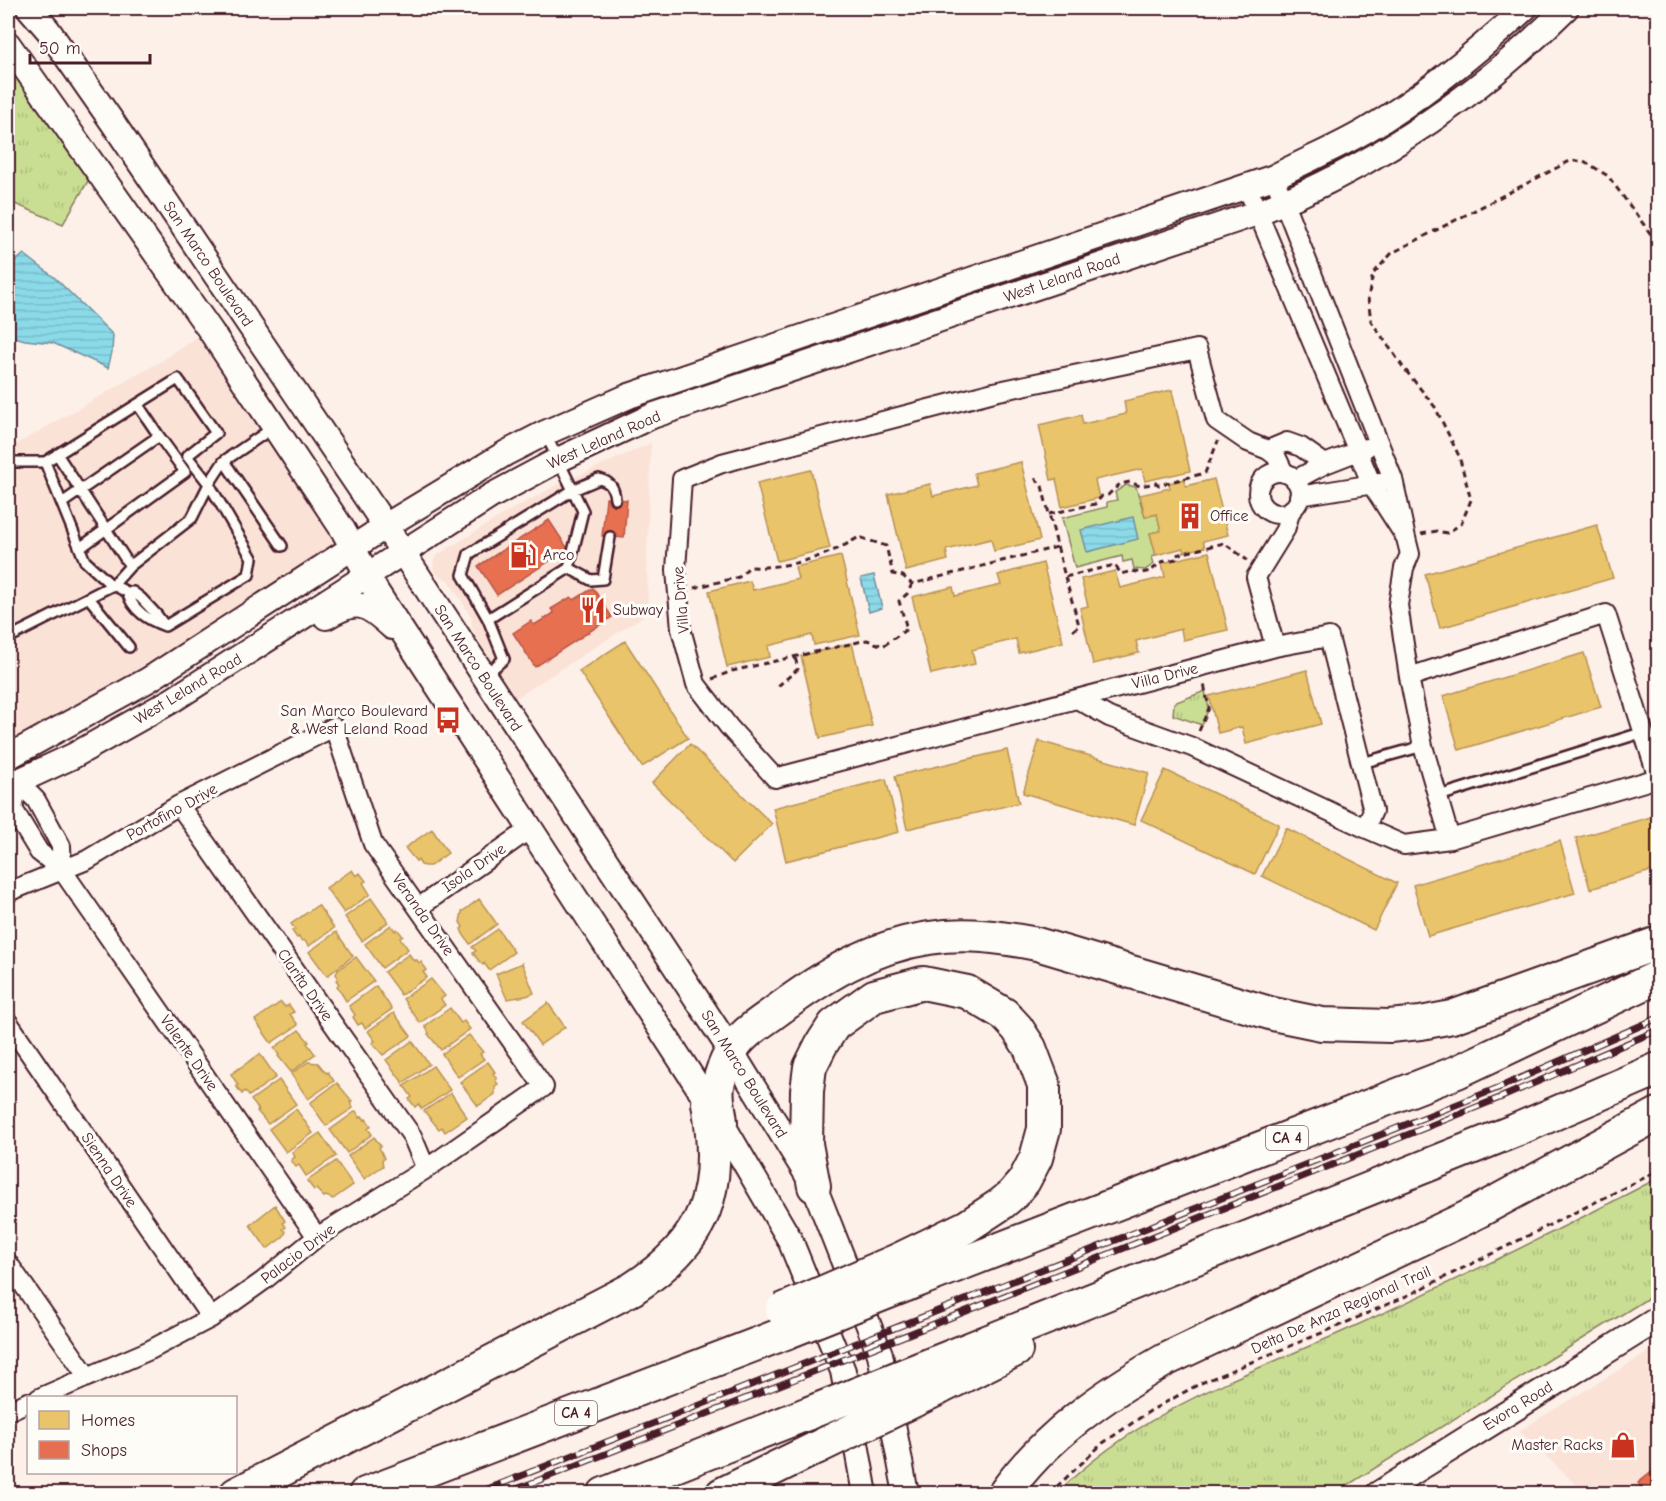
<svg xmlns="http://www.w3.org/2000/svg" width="1666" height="1501" font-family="'Comic Neue',sans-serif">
<defs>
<pattern id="grass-tufts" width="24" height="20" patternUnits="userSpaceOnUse" patternTransform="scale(1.5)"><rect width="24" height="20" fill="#c9de93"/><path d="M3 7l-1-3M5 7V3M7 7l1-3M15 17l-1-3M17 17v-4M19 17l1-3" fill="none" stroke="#aebe7f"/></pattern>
<pattern id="water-rules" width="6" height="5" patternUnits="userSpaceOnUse" patternTransform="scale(1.5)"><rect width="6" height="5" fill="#8bdae9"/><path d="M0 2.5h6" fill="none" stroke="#79bbc8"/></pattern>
</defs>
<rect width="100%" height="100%" fill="#fcf0e8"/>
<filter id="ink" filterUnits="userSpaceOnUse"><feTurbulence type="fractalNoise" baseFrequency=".0167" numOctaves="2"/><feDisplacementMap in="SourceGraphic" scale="12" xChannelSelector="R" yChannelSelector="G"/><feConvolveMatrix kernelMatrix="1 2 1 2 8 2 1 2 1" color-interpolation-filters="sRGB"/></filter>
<g filter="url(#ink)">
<path fill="#fbe2d7" d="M199,335L340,546L122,688L9,742L8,449L163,360Z
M651,443L647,551L648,613L516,698L488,656L472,628L471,616L448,580L437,575L434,571L433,562L436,556L504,514L555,486Z
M1658,1346V1493H1585L1519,1431Z"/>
<path fill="url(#grass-tufts)" stroke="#8a7e5f" stroke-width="1.5" d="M8,44L95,169L63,224L8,201Z
M1205,691L1209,708L1202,725L1173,715L1174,703Z
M1658,1178V1292L1335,1493H1057C1139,1411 1241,1377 1344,1331C1450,1283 1556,1232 1658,1178Z"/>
<path fill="#c9de93" stroke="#8a7e5f" stroke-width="1.5" d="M1126,485L1136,487L1145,517L1157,514L1161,531L1150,533L1156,555L1152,557L1154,564L1145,570L1134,569L1132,560L1123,562L1122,556L1075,568L1062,518L1107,507V502L1117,500L1115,492Z"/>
<path fill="url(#water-rules)" stroke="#718f9d" stroke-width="1.5" d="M24,254L55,278L113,335L112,352L108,368L53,343L25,340L8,335V268Z
M1133,517L1138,539L1087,552L1081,530Z
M874,575L882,608L869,612L861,578Z"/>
<path fill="#e9c46a" stroke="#b99257" stroke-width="1.5" d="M1172,390L1190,471L1145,481L1142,469L1095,480L1099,498L1062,507L1056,479L1051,480L1039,425L1081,415L1083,424L1126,414L1124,401Z
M1021,462L1040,540L994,551L991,539L946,550L948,560L906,571L888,494L930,484L933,496L977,485L974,473Z
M811,470L830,548L777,561L757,483Z
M1184,479L1186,486L1214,479L1228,535L1203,541L1205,547L1184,552L1183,548L1156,555L1150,533L1161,531L1157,514L1145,517L1140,495L1170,488L1169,483Z
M1597,525L1613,578L1440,628L1425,574Z
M1209,552L1228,630L1183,640L1181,629L1136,641L1139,653L1093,664L1080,608L1088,606L1081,579L1115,571L1120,588L1165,577L1162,563Z
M841,556L860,635L814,645L812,635L768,646L770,657L727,667L709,591L750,581L753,590L798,579L795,567Z
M1043,563L1063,642L1019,653L1016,639L972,650L975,664L931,674L912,597L953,587L955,596L1001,585L998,575Z
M625,641L688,738L642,767L579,671Z
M852,643L872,726L820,738L801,656Z
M1584,653L1601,707L1459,750L1443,696Z
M1307,670L1321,724L1246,744L1242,727L1218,733L1209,696Z
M1039,741L1149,773L1134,825L1023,793Z
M690,744L772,824L733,863L652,783Z
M1007,750L1019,803L907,829L895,776Z
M1165,770L1279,824L1255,874L1141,820Z
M886,779L899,832L786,861L773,808Z
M1658,815V869L1590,889L1576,838Z
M1286,828L1397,883L1374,930L1262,876Z
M432,829L448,853L430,866H425L421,865L418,860L416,861L405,848Z
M1560,841L1575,893L1428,936L1413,885Z
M352,870L356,876L360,873L366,881L363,883L370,894L344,913L326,888Z
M371,898L388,922L362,941L345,917Z
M479,899L497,924L470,944L463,934L461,929L463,927L460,922L462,912Z
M318,905L334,928L309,946L304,940L301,941L299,937L297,938L292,931L295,929L291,924Z
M391,925L395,931L397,929L403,936L400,938L408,949L382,968L365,944Z
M498,929L514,952L489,970L484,963L483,965L479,961L473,953L476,951L472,947Z
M336,932L353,956L327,976L309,952Z
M409,954L414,961L417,960L419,963L421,962L427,970L423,972L427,977L401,995L384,972Z
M356,957L374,981L346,1001L337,986L339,984L336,980L338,979L336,974L338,970Z
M522,963L534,993L526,996L507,999L496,974Z
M431,979L445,996L441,999L445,1005L420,1023L403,999Z
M376,986L392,1009L365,1028L362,1023L358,1025L353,1017L355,1015L349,1006Z
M281,1002L285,1007L289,1005L294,1012L290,1014L298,1025L271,1043L255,1020Z
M548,1003L565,1027L540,1045L523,1021Z
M450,1008L461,1023L464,1021L470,1029L441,1050L428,1034L429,1033L425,1026Z
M394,1013L411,1036L383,1055L372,1043L375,1041L368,1031Z
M299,1030L309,1042L307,1043L315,1054L291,1072L278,1056L279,1055L274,1048Z
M469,1035L483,1052L480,1054L484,1059L458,1077L442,1054Z
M412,1041L429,1064L403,1083L386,1060Z
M260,1054L276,1077L249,1096L245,1091L242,1094L236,1086L238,1085L231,1074Z
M308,1062L318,1063L326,1073L328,1072L334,1081L308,1099L291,1074Z
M488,1062L495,1072L493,1073L497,1079L495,1080L498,1084L495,1086V1094L478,1106L460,1082Z
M433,1066L450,1090L422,1109L418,1104L415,1107L409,1099L412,1097L404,1086Z
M279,1080L296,1104L268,1124L257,1111L259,1110L251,1100Z
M337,1083L352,1101L350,1102L353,1108L326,1126L310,1103Z
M451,1093L467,1117L445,1132L442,1127L439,1129L424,1111Z
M296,1109L313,1133L286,1152L269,1129Z
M356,1111L360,1118L362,1116L365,1120L366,1119L371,1126L368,1129L372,1134L347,1153L330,1130Z
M320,1133L336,1156L306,1176L299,1165L296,1167L291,1160L295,1157L292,1152Z
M374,1137L381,1146L379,1147L384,1158L382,1160L383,1166L364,1179L348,1156Z
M336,1161L353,1185L333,1199L326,1196L324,1197L316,1189L314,1190L307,1181Z
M275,1205L285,1221L283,1223L286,1227L283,1229L286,1232L283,1237L267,1249L250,1225Z"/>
<path fill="#e76f51" stroke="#b85746" stroke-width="1.5" d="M606,498L627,500L624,538L602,536Z
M549,520L568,549L497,595L478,566Z
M593,588L612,617L535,667L513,633L531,621L534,625L554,613L551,609L571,597L574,600Z
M1658,1467V1494H1646L1638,1483Z"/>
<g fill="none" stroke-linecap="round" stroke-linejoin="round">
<g stroke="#4a1f2b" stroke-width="14">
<path id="lane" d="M57,454L130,566
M224,461L274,427
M45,462L85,561L109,583L127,592H133L141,598L156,614L165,626
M8,464L12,462H45L178,379L216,433L187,456L209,484L252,558L249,575L165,626C148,620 133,611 127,592
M62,503L159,436L138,405
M80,548L185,472L159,436
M569,568L591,580L603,579L610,537
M89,598L129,647
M488,619L463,575L469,554L573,490L599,479C610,482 614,487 615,499
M8,638L113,585L130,566L192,518L209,484L224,461L282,546
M485,675L504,659L488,619L569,568L583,511L546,435
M1362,763L1423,746
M1439,796L1644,732"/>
</g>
<g stroke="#4a1f2b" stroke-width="22">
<path id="street" d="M1247,187L1372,485L1406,538L1393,479L1274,177
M1268,450L1287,442L1301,447L1325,464
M1258 493a21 21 0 1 1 42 0a21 21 0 1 1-42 0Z
M1284,473L1276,456L1268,450L1248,442L1216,420L1197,349L994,392L722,463L682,479L676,570L681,629L696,684L729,727L775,778L1275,647L1256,577L1285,530L1291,510
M1295,480L1325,464L1366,448
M1299,496L1380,483
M1406,538L1410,554L1404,568L1398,605L1409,677L1423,746L1450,839
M1077,699L1109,717L1192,747L1365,828L1373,811L1329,637L1275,647
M18,782L13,809L39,852L62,870L317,1237
M18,782L36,800L61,846L62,870
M179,805L412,1136L426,1169
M1365,828L1404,845L1450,839L1658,778L1606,614L1409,677
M8,892L87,860L179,805L334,727L373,844L544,1087L426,1169L317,1237L263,1281L211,1318L150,1350L39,1398
M418,908L530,829
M8,1022L211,1318
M8,1263L87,1376
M8,1411L28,1402"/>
</g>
<g stroke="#4a1f2b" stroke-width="28">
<path id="secondary" d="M29,8L48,30L113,123L386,527L731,1051L814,1186L880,1354L906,1494
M8,44L210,330L343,530L376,591L721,1122L790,1240L843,1371L865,1494
M326,617C357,598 366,603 392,627
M8,757L148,680L397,519L506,453L545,433L629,396L1274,177C1304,161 1336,148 1365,131C1423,97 1476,53 1525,8
M8,786L73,756L171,701L491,496L558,460L652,416L1257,213C1374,167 1478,96 1566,8
M1378,1494L1658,1319"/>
</g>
<g stroke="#4a1f2b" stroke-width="36">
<path id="highway" d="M721,1122C720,1111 716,1097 718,1086C720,1076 726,1061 731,1052C740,1035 760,1023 775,1012C822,977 869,947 929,938C966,932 1001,937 1037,944L1273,1014L1322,1024L1389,1026L1421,1023L1452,1017L1658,943
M814,1186L806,1144L807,1091L810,1067L821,1045L834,1025L874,996L923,983L967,992L1004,1014L1017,1028L1030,1048L1044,1085V1129L1036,1158L1024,1181L1013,1194L1001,1204L966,1227L900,1259
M909,1284L1457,1072L1658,977
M934,1363L1516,1130L1658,1069
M940,1388L1016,1350
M236,1494L632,1289C708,1240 723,1190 708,1103
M365,1494L788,1332
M604,1494L809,1413
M722,1494L818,1447
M1004,1494C1046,1435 1104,1395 1165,1360L1468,1217L1658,1114"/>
</g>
<path stroke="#4a1f2b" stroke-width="3" stroke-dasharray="6 4.5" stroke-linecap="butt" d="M1035,478L1042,486L1065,577L1115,565L1121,574L1132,571L1141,573L1151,571L1161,562L1176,559V555L1224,543L1247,560
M1049,514L1095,504L1102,496L1108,495L1120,484L1130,482L1140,486L1156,483L1159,485L1205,473L1218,441
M1421,534L1437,531L1447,533L1461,524L1471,500L1459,456L1435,407L1403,367L1371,321L1368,298L1373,274L1392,253L1570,161H1584L1608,176L1658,244
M1065,577L1079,625L1073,631
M694,588L739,577L749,567C787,569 827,557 859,537L886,546L893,574L903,576L912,584L1057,547
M712,679L732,671L867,640L883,646L907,629L899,601L907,594L912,584
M778,686L798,669L795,657
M1199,731L1209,708L1204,684
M1049,1494L1103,1443L1150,1411L1201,1383L1336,1327L1413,1293L1658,1171"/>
<use href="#lane" stroke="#fdfcf7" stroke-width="9"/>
<use href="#street" stroke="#fdfcf7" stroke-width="18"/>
<use href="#secondary" stroke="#fdfcf7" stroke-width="24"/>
<use href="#highway" stroke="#fdfcf7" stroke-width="32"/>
<g stroke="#4a1f2b" stroke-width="7">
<path id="rail" d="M475,1494L920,1318L1498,1088L1658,1018
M504,1494L924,1328L1502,1097L1658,1030"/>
</g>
<use href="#rail" stroke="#fdfcf7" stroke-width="4.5" stroke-dasharray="14" stroke-linecap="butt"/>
<g stroke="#4a1f2b" stroke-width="36" stroke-linecap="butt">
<path id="highway-bridge" d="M782,1310L900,1259
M788,1332L909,1284
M809,1413L934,1363
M818,1447L940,1388"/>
</g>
<use href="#highway-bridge" stroke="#fdfcf7" stroke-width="32"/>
</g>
</g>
<defs>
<g id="building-bare" transform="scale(2.07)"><path d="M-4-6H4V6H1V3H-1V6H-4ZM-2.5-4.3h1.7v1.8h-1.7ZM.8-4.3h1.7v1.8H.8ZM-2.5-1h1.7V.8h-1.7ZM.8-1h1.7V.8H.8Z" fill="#c8321e" stroke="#fdfcf7" stroke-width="2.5" paint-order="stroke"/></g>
<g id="fuel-bare" transform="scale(2.07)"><path d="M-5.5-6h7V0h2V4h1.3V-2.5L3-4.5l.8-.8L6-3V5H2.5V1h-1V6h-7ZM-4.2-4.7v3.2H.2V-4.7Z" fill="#c8321e" stroke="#fdfcf7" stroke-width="2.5" paint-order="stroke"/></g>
<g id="restaurant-bare" transform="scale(2.07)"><path d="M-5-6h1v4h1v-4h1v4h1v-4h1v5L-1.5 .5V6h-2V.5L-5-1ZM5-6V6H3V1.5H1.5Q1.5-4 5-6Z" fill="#c8321e" stroke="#fdfcf7" stroke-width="2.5" paint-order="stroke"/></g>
<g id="bus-bare" transform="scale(2.07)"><path d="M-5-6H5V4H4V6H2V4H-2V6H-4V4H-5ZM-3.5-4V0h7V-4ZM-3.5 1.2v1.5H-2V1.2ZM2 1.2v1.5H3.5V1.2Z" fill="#c8321e" stroke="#fdfcf7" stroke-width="2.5" paint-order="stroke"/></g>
<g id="shop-bare" transform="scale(2.07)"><path d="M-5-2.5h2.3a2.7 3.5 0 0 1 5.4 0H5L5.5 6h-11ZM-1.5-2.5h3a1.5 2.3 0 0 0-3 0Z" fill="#c8321e" stroke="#fdfcf7" stroke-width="2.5" paint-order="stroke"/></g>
</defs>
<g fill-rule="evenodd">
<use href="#building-bare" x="1190" y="516"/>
<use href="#fuel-bare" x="523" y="555"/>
<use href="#restaurant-bare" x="593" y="610"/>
<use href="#bus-bare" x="448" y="720"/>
<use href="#shop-bare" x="1623" y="1445"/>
</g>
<g text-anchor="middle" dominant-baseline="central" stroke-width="6" stroke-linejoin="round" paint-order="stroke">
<g fill="#fdfcf7" stroke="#806168" stroke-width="1.5">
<rect x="1266" y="1126" width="42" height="24" rx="4.5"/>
<rect x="555" y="1401" width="42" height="24" rx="4.5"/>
</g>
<g font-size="15" font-weight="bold" fill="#4a1f2b">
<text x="1287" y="1138">CA 4</text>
<text x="576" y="1413">CA 4</text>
</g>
<g font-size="16" fill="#4a1f2b" stroke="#fdfcf7">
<text transform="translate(208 264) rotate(56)">San Marco Boulevard</text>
<text transform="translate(1062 278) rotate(-19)">West Leland Road</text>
<text transform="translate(604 440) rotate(-24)">West Leland Road</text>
<text transform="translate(681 600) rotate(-95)">Villa Drive</text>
<text transform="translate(478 668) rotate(57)">San Marco Boulevard</text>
<text transform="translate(1165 676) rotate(-14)">Villa Drive</text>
<text transform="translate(188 689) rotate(-31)">West Leland Road</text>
<text transform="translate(172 812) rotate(-29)">Portofino Drive</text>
<text transform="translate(474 868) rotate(-35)">Isola Drive</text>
<text transform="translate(423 915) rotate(55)">Veranda Drive</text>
<text transform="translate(305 985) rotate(55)">Clarita Drive</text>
<text transform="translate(189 1053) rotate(55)">Valente Drive</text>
<text transform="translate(744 1074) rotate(58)">San Marco Boulevard</text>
<text transform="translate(109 1170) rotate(56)">Sienna Drive</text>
<text transform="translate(298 1254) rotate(-37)">Palacio Drive</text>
<text transform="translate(1341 1310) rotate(-24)">Delta De Anza Regional Trail</text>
<text transform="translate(1518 1406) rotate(-32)">Evora Road</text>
</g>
<g font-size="16" fill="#4a1f2b" stroke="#fdfcf7" text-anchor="start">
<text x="1210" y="516">Office</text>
<text x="543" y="555">Arco</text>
<text x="613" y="610">Subway</text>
<text x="428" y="711" text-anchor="end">San Marco Boulevard<tspan x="428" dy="18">&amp; West Leland Road</tspan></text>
<text x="1603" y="1445" text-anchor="end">Master Racks</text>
</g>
</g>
<rect width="1666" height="1501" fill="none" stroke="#fdfcf7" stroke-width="30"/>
<rect x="15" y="15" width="1636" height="1471" fill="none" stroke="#4a1f2b" stroke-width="2" filter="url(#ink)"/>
<rect x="27" y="1396" width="210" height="78" fill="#fdfcf7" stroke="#b5a4a5" stroke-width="1.5"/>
<rect x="39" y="1411" width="30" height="18" fill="#e9c46a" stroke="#b5a4a5" stroke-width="1.5"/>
<text x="81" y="1426" font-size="18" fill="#4a1f2b">Homes</text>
<rect x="39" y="1441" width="30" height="18" fill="#e76f51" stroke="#b5a4a5" stroke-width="1.5"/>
<text x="81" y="1456" font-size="18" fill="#4a1f2b">Shops</text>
<path d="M30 54v9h120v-9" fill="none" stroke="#4a1f2b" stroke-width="3"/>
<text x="39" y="54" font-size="18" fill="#4a1f2b" stroke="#fdfcf7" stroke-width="4.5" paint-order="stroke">50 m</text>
</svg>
